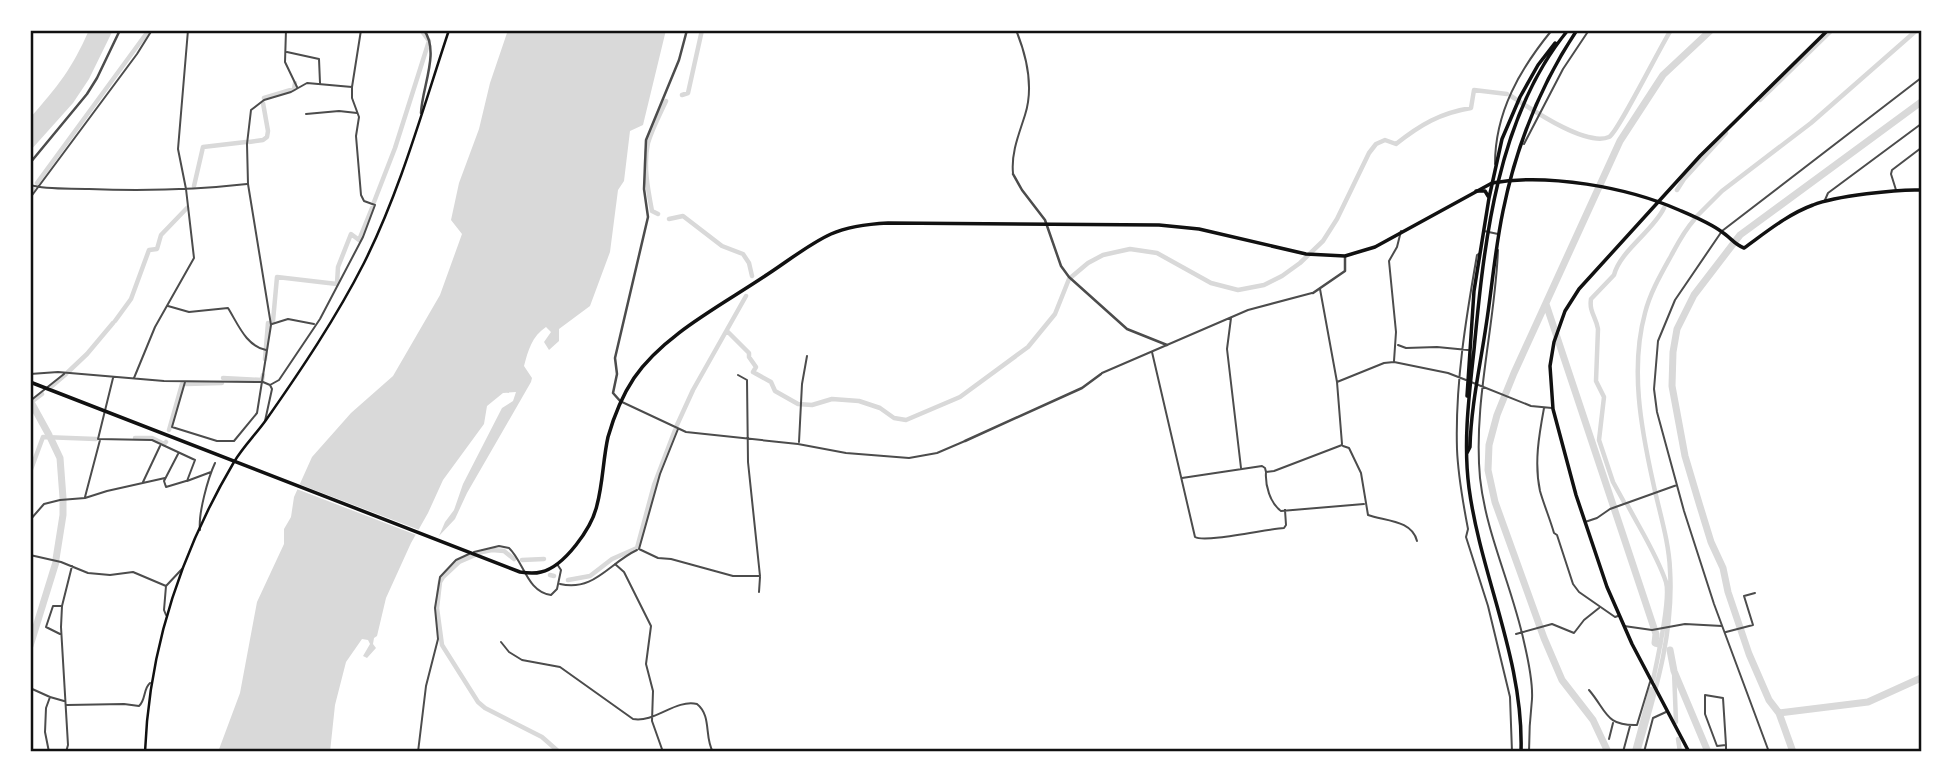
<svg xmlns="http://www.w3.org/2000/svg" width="1951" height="782" font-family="'Space Grotesk',sans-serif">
<rect width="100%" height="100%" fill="#fff"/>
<path fill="#d9d9d9" d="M89,30H113L89,79L73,103L30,151V118C58,86 72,69 89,30Z
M508,30H666L643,125L630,131L624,181L618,190L610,252L590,306L559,329V341L549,350L544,342L551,332L546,327C532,336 528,351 524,366L532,378L531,382L467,493L455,519L439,536L445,522L454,510L463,484L502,408L513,401L516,392L503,393L487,406L484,424L443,480L428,513L411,543L386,598L377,636L374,638L373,644L376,648L367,658L363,656L370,644L368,640L362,639L346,662L335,705L330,752H218L240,693L257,602L284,544V529L291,517L294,497L312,457L351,413L393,376L440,295L462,234L451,220L459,183L479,129L490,83Z"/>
<path fill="#fff" d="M296,483L422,531L419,536L294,488Z"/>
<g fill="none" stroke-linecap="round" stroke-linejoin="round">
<path stroke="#d9d9d9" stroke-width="4.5" d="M682,95L688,93L702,30
M1511,96C1531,109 1586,147 1609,137C1617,134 1661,45 1671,30
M264,98L294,89L295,83
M1760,100L1832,30
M249,142L263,140L267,137L268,131L263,103
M37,183L149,30
M194,186L203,147L246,142
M1677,190L1684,179L1726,133
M30,194L33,189
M374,202L395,148L429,41L421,30
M658,214L652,211C648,190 643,165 648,143C652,129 660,114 666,101
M1697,216L1722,191L1811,123L1917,30
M669,219L683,216L722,246L743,254L749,263L752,276
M115,321L131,299L149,250L157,249L161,235L187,208
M273,321L277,277L337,284L338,267L351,234L359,240L372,208
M727,331L749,353V357L756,367L753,372L771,382L775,391L798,404L812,405L832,399L859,401L880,408L894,418L906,420L960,397L1028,347L1055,314L1069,279L1088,263L1103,255L1130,249L1157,253L1211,283L1238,290L1264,285L1282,276L1300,263L1323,241L1337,219L1369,153L1376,144L1385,140L1396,144C1420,125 1440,113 1471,108L1474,90L1507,94
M265,359L268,323
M68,372L87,354L113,323
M223,378L262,380L263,375
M186,384L222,383
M52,386L66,374
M30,403L42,394
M677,425L693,390L746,296
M169,430L182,384
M135,438H152L164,444L166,442
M30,472L43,437L96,439
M1624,502L1613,482L1599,440L1604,397L1596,381L1598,329C1596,317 1589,312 1591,299L1614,275C1620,251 1653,231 1664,208
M1627,504C1640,529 1657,555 1666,582C1671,599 1657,661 1653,680
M514,559L504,551L492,550L482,552L459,562L443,577L440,582L437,608L442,645L478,702L485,708L542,737L559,752
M522,560L544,559
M550,575L554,576
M568,580L590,576L612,559L637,548L654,485L675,430
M1674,671L1676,722
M1678,739L1680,752
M1634,752L1651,689
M1638,752C1655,693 1674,633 1670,570C1669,541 1659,511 1653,482C1641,428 1630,368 1645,313C1650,293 1661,274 1671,256C1678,243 1684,231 1694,220"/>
<path stroke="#d9d9d9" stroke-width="7" d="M1546,304L1656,634L1655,643L1659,644
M32,404L49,435
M51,439L60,458L63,498
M56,559L63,515V500
M30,646L56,562
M1670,650L1674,671L1708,752
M1779,713L1868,702L1921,678
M1608,752L1593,720L1562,680L1544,638L1495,502L1488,470L1489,445L1497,415L1514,373L1620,141L1663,75L1711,30
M1793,752L1779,713L1769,700L1749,654L1728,592L1723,568L1711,542L1699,503L1685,456L1672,386L1673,352L1677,329L1694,295L1740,235L1921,102"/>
<path stroke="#4c4c4c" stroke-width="2" d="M286,30L285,62L297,87
M287,52L319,59L320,83
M306,114L339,111L357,113
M1524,144L1563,69L1589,30
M1495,164C1495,112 1520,69 1552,30
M1013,173C1011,153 1019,134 1025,115C1034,87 1027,57 1016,30
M30,185C48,190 70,188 89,189C142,191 194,190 247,184
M1896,190L1891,174L1892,170L1921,148
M30,198L137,54L152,30
M1825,200L1828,193L1921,124
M1484,231L1498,234
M1498,250C1495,326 1473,402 1480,478C1486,534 1512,586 1524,642C1528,659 1533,681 1532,699C1530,717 1529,734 1529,752
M1480,253L1477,255C1466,318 1455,384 1457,449C1458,475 1463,503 1468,529L1466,537L1488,606L1510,697L1512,752
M1320,289L1337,382L1342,444
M168,306L189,312L228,308C238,324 246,346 266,350
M1231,318L1227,349L1241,468
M272,324L288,319L314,324
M1398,345L1406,348L1437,347L1468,350
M1152,352L1195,537C1205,543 1267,529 1284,528L1286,525L1285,510
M1394,361L1396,332L1389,261L1397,247L1401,231
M1102,373L1248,310L1312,293
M30,374L58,372L164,381L263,382L270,385L272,389L265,421
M113,378L98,439L152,440L195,460L187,481L211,472
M134,378L155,327L194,258L186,189L178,149L188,30
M185,382L172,427L217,441H234L257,413L271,325L248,184L247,144L251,110L264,100L291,92L307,83L352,87
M1337,382L1384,363L1394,362L1448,373L1466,380
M1471,382L1531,406L1552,408
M270,385L279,380L320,319L363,237L375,205L364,201L361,195L356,136L359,117L352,98V87L361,30
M30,401L64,374
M622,402L686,432L798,444L846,453L909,458L937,453L965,441
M1544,408C1539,435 1534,463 1540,491C1544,505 1550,519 1554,533L1557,535L1573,584L1579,592L1615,617L1618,616
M678,429L660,474L639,549L658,558L671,559L733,576H760L748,462L747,380L738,375
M799,442L802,384L807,356
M1343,446L1349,448L1361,473L1368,515C1385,521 1412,520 1417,541
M178,454L164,481L166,487L186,481
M1266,472C1265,485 1270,503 1281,511L1364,504
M1182,478L1262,466L1265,468L1266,472L1274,471L1342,445
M143,482L160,446
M85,497L100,440
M30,520L44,504L60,500L85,498L107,491L165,478
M1585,522L1597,518L1610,509L1677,485
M200,530C198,514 208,478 215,463
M474,552L499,546L509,548C524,562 527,592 551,595L557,589L561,570L557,564
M30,555L61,562L88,573L110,575L133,572L166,586
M615,564L624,572L651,626L646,664L653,691L652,721L663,752
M560,584C594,592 609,563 637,550
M759,592L760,577
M166,615L164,610L166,586L182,569
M1624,626L1652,630L1685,624L1722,626
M1726,632L1753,625L1744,596L1755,593
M60,634L46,627L53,606H61
M1516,634L1552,624L1574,633L1584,620L1599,608
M501,642L509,652L522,660L560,667L633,719C655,723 675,699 697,704C712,716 704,737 713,752
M30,688L50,697L46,708L45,732L49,752
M1589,690C1607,711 1605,726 1637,725L1650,682
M50,697L64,701
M67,705L124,704L139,706C146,700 143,689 150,683
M1609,739L1613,723
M1726,745L1717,746L1705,714V695L1723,698L1726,745V752
M66,752L68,745L61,627L62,606L72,566
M418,752L426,686L438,639L435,608L440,577L456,560L469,554
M1623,752L1630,726
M1644,752L1653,718L1666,712
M1769,752L1714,604L1684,511L1657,412L1654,389L1658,341L1675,300L1722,231L1921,78"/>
<path stroke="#4c4c4c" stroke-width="2.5" d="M421,113C422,87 440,52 424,30
M30,163L87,94L97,78L120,30
M1013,174L1022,190L1045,220L1061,266L1069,277L1127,329L1167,345
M1313,293L1345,271V257
M621,402L613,393L617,374L615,358L648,217L644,189L646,140L679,60L687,30
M965,441L1082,388L1101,374"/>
<path stroke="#111" stroke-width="2.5" d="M145,752C149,648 181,552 234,462C243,447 256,434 266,420C301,370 336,318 364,263C401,189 423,108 449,30"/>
<path stroke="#111" stroke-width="3.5" d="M30,382L520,572C526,573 534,574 541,572C564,567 592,528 597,505C603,483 603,459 608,437C614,416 622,396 634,378C664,334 724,304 768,274C788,261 809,244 831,234C849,226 868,224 888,223L1159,225L1199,229L1306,254L1345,256L1375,247L1492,183C1547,173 1627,187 1679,210C1693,216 1710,223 1722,232C1730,237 1735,245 1744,248C1765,233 1788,214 1813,205C1835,196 1898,189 1921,190
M1689,752L1632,644L1607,587L1576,495L1553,409L1550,366L1554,342L1565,311L1579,289L1700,156L1828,30"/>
<path stroke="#111" stroke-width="3.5" d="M1476,191H1485L1488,196
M1467,396L1474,291L1489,198L1502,139L1520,97L1538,65L1555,43
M1467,453L1470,447C1471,406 1480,367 1486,326C1492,288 1495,249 1503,211C1516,147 1541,84 1577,30
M1521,752C1524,660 1481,577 1469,488C1463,442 1469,396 1474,350C1484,243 1497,116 1568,30"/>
</g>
<rect width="1951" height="782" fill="none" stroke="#ffffff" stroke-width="63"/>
<rect x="32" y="32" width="1888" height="718" fill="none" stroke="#111" stroke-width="2.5"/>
</svg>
